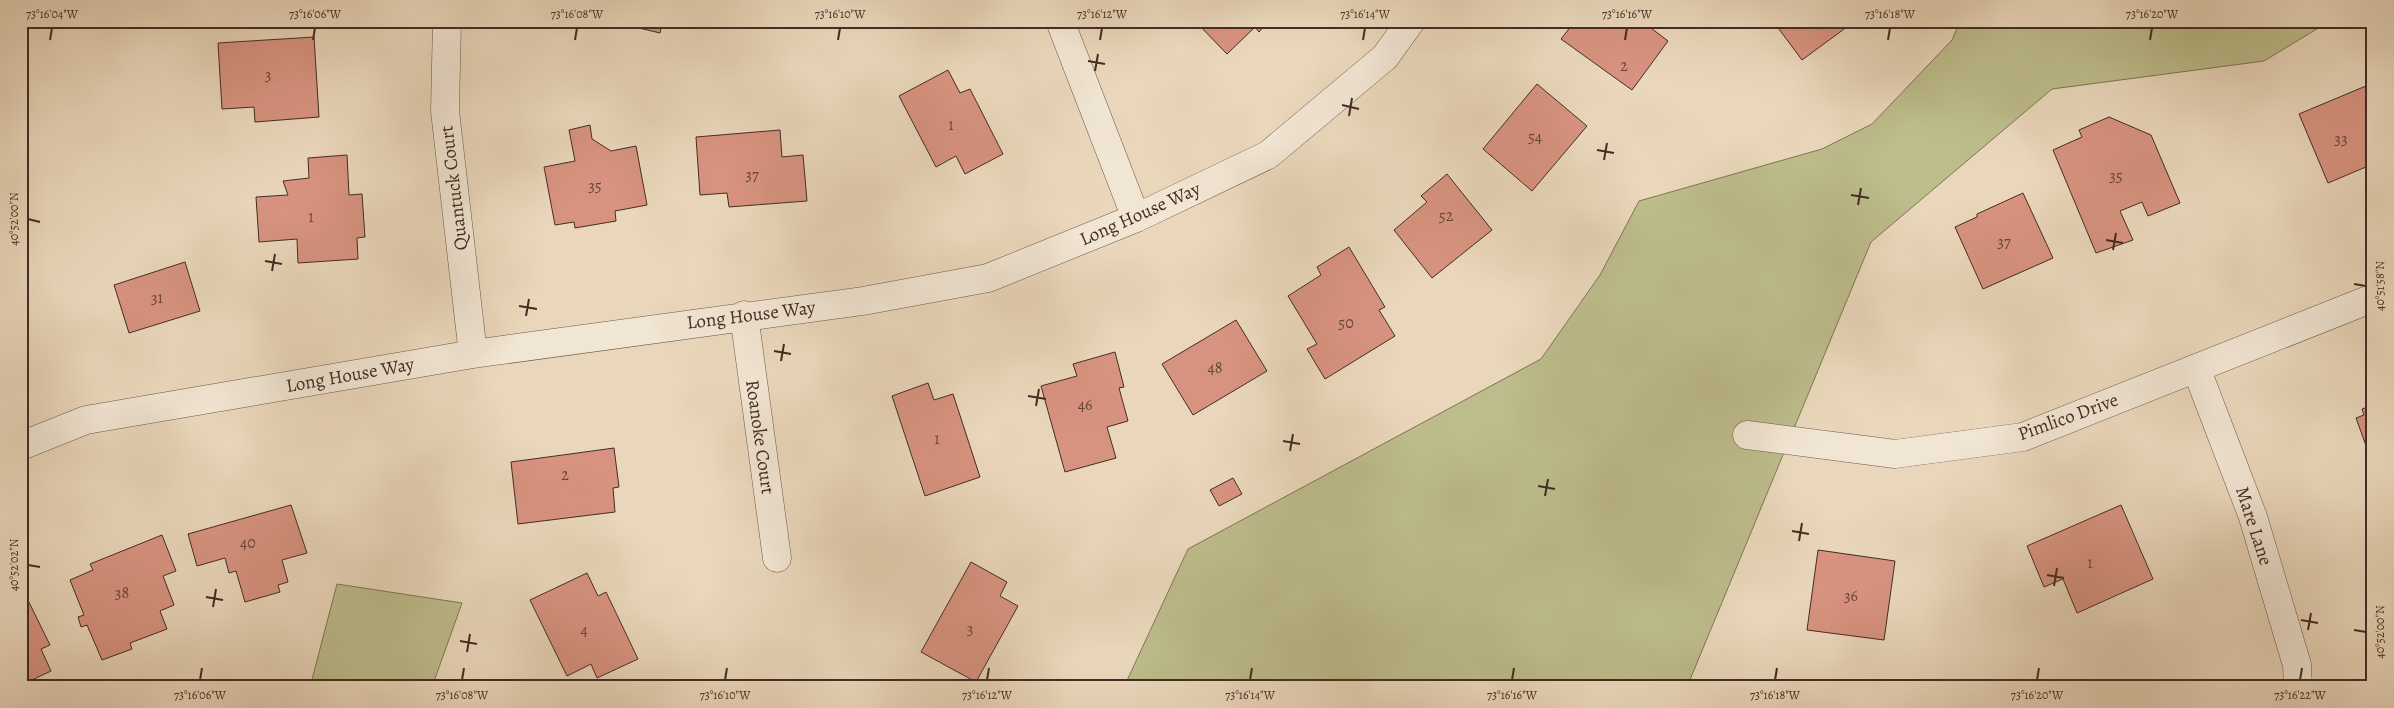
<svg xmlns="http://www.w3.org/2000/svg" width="2394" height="708" font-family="Alegreya,serif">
<rect width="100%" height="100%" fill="#ead7bb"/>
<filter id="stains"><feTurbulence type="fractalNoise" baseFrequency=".004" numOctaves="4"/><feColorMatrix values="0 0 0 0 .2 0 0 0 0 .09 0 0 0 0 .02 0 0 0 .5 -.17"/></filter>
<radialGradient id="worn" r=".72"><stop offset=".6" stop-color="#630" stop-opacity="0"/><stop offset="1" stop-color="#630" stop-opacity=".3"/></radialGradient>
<path fill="#bdbc8b" stroke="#807457" d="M1960,21H2330L2264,61L2052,89L1871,242L1687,687H1124L1188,549L1541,359L1600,275L1639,201L1822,149L1872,124L1952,40Z
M337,584L462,603L432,687H310Z"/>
<path fill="#d89380" stroke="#442c23" d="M609,21H663L660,33Z
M1195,21H1269L1259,32L1255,27L1227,54Z
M1575,21H1649L1647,25L1668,41L1632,90L1561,39Z
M1773,21H1855L1802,60Z
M314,37L319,117L255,122L254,107L222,109L218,43Z
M948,70L960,93L970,89L1003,154L965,174L956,156L936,167L899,96Z
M2373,83V164L2328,183L2299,114Z
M1537,84L1587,126L1532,191L1483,149Z
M2109,117L2151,135L2180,203L2148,216L2142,202L2120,211L2133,240L2096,253L2053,150L2082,137L2079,130Z
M590,125L592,139L611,151L636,146L647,205L615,211L616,221L575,228L574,222L555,225L544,167L575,161L569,130Z
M780,130L782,157L803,155L807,201L729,207L727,193L700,195L696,137Z
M347,155L349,195L362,194L365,237L357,238L358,259L298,263L297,239L259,242L256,197L288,195L283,181L309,178L308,158Z
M1447,174L1492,230L1432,278L1394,230L1427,202L1421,196Z
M2023,193L2053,258L1983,289L1955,227L1977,217V214Z
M1349,247L1385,307L1379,310L1395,336L1325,379L1307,349L1317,344L1288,296L1321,275L1317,267Z
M185,262L200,311L129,333L114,285Z
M1236,320L1267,371L1193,415L1162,364Z
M1115,352L1124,387L1119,388L1128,421L1107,427L1116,458L1065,472L1041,386L1077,376L1073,364Z
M928,383L934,400L953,394L980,477L925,496L892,396Z
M2373,405V465L2356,418L2364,415L2362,409Z
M614,448L619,487L613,488L615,512L518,524L511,462Z
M1233,478L1242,494L1219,506L1210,490Z
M291,505L307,553L282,560L288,582L278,585L280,592L245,602L236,571L229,573L225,558L197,566L188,534Z
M2121,505L2153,579L2077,613L2063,579L2044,587L2027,546Z
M162,535L176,571L163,576L174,605L160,611L167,629L130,643L132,649L102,660L87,625L81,627L78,617L84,615L70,580L93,570L90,564Z
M1818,550L1895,561L1884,640L1807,630Z
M971,562L1007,582L1000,596L1018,606L976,682L921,652Z
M587,573L598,596L606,592L638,659L597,678L591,664L567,676L530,600Z
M21,586L50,645L41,649L51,671L21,685Z"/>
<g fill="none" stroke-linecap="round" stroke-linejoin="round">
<g stroke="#6e5749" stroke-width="29">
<path id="street" d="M447,21L445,111L473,354
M1060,21L1136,218
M744,315L777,558
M2196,368L2253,517L2297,665L2298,687
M1747,435L1895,454L2023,437L2373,298
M21,446L86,420L473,354L863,301L988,278L1136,218L1268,155L1385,57L1411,21"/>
</g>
<use href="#street" stroke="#f1e5d3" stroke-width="28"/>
</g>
<path fill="none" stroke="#442c23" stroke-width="2" d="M50,40L52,28M313,40L315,28M575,40L577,28M838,40L840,28M1100,40L1102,28M1363,40L1365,28M1625,40L1627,28M1888,40L1890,28M2150,40L2152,28M1088,61L1105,64M1095,71L1098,54M1342,105L1359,109M1349,116L1352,98M1597,150L1614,153M1604,160L1607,143M1851,195L1869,198M1858,205L1861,188M28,219L40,222M2106,240L2123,243M2113,250L2116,233M265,261L282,264M272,271L275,254M2354,284L2366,286M519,306L537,309M526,316L529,299M774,351L791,354M781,361L784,344M1028,396L1046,399M1036,406L1039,389M1283,441L1300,444M1290,451L1293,434M1538,486L1555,489M1545,496L1548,479M1792,531L1809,534M1799,541L1802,523M28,565L40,567M2047,575L2064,578M2054,586L2057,568M206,597L223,600M213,607L216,589M2301,620L2318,623M2308,630L2311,613M2354,630L2366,632M460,641L477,644M467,652L470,634M200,680L202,668M462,680L464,668M725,680L727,668M987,680L989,668M1250,680L1252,668M1512,680L1514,668M1775,680L1777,668M2037,680L2039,668M2300,680L2302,668"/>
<g text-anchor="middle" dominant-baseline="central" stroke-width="5" stroke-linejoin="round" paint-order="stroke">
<g font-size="16" fill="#69463a">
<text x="1624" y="66">2</text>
<text x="268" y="75">3</text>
<text x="951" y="125">1</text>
<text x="1535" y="137">54</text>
<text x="2341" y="139">33</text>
<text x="752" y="175">37</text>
<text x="2116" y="176">35</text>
<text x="595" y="186">35</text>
<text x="1446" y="216">52</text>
<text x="311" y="217">1</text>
<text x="2004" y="242">37</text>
<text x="157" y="298">31</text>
<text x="1346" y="323">50</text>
<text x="1215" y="368">48</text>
<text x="1085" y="405">46</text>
<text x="937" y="439">1</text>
<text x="565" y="475">2</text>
<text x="248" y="543">40</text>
<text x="2090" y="563">1</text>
<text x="122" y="593">38</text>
<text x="1851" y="596">36</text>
<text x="970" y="629">3</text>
<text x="584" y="630">4</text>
</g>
<g font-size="19" fill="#442c23" stroke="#f1e5d3">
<text transform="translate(454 188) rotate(-97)">Quantuck Court</text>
<text transform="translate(1140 214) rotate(-24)">Long House Way</text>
<text transform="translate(751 315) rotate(-7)">Long House Way</text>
<text transform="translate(350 375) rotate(-10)">Long House Way</text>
<text transform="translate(2068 417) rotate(-20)">Pimlico Drive</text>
<text transform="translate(760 437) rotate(82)">Roanoke Court</text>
<text transform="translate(2254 526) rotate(72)">Mare Lane</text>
</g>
</g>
<rect width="2394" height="708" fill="none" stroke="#ead7bb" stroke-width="55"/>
<rect x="28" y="28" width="2338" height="652" fill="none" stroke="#442c23" stroke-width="2"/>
<g font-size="12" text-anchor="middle" fill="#442c23">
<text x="52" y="18">73°16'04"W</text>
<text x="315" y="18">73°16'06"W</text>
<text x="577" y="18">73°16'08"W</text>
<text x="840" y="18">73°16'10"W</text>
<text x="1102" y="18">73°16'12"W</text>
<text x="1365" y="18">73°16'14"W</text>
<text x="1627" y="18">73°16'16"W</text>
<text x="1890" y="18">73°16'18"W</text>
<text x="2152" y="18">73°16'20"W</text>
<text transform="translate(14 219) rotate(-90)" y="4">40°52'00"N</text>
<text transform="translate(2380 286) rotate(-90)" y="4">40°51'58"N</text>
<text transform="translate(14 565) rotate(-90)" y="4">40°52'02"N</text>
<text transform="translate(2380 632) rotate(-90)" y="4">40°52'00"N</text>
<text x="200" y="699">73°16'06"W</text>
<text x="462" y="699">73°16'08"W</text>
<text x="725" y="699">73°16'10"W</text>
<text x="987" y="699">73°16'12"W</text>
<text x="1250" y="699">73°16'14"W</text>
<text x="1512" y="699">73°16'16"W</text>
<text x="1775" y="699">73°16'18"W</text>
<text x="2037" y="699">73°16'20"W</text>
<text x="2300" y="699">73°16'22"W</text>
</g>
<rect width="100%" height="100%" filter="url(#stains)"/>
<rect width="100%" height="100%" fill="url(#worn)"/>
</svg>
